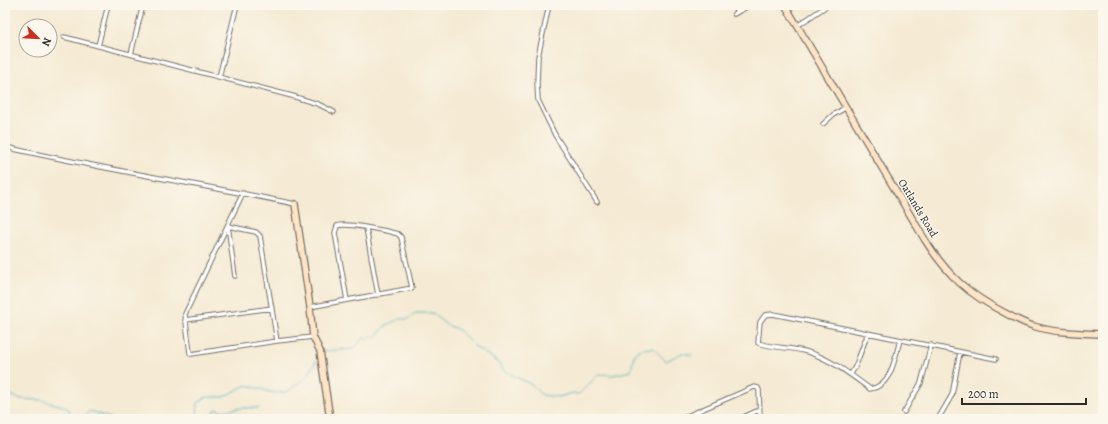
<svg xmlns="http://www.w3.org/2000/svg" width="1108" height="424" font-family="Alegreya,serif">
<rect width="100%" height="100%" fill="#fbf7ec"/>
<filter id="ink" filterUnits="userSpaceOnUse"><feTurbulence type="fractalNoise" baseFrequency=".025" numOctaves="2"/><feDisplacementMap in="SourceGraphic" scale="8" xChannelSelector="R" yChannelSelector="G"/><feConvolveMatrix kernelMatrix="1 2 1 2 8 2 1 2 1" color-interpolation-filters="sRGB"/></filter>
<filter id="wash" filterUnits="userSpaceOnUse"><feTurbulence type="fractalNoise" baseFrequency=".012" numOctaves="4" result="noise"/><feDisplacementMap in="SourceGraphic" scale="16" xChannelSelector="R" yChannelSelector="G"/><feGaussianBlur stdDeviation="0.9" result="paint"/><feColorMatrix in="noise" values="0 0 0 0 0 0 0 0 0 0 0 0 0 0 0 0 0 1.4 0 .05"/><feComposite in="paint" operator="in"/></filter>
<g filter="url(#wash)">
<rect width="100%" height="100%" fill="#f5ead3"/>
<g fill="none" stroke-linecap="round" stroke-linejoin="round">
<path stroke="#46b3c2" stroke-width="1" d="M323,351L354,349L362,339L377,336L385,326L399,319H408L416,313H433L445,324L459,330L474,346L498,362L503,370L532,385L542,395L558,397L573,393L579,394L599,374L613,375L631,371L634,355L641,349L653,348L666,361L682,353L692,355
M5,374L7,376V393L19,399L41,400L66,407L76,419
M80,419L90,411L113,419
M197,419L198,403L206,397H224L246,385L274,393L287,392L308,376L318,357
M197,419L212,414L216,409L222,411L243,408H259"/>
</g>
</g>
<g filter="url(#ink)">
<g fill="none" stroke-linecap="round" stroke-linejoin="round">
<g stroke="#726e66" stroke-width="5.5">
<path id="street" d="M549,5L538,57L537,83L538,100L555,135L597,202
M598,5C616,8 622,9 640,5
M734,14L750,5
M797,26L828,5
M64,37L292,96L318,104L334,112
M98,46L108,5
M131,54L143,5
M219,77L237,5
M823,124L833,115L845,108
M5,147C101,169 199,184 295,204
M243,193L185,314L190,353L191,354L277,341L313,337
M366,228L378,295
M235,276L228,226L256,232L260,236L277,341
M310,307L412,288L401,237L398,234C388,231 345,222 337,226L335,233L347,300
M185,320L272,308
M900,340C895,357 892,386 870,389C850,374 828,357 804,351C788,347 773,348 758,343L760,322L765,315L773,314L996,359
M851,374L856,365L868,333
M904,412L921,383L931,345
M5,416L10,419
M680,419L754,387L758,388L759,390L760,419
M739,419L759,410
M938,419L952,395L960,352"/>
</g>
<g stroke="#726e66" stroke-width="8">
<path id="secondary" d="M785,5L925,240C948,276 968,294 1005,313C1014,318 1024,323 1033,326C1056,333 1080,333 1103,334
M295,204L310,307L313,337L320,351L330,419"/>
</g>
<use href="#street" stroke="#fff" stroke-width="3.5"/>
<use href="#secondary" stroke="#ffe4c6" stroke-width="5.5"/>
</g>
</g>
<g text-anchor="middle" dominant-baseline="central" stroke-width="3" stroke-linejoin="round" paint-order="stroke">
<g font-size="11" fill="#2b2b2b" stroke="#fbf7ec">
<text transform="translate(918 208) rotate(59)">Oatlands Road</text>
</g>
</g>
<rect width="1108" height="424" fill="none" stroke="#fbf7ec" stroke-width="20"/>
<g transform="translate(38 38) rotate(114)"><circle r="19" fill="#fbf7ec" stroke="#a8a59f"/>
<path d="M0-3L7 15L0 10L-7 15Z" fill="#c8321e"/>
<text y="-6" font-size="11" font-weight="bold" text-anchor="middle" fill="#2b2b2b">N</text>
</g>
<path d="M962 398v6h124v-6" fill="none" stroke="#2b2b2b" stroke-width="2"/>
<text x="968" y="398" font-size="12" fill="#2b2b2b" stroke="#fbf7ec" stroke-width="3" paint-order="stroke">200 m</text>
</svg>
